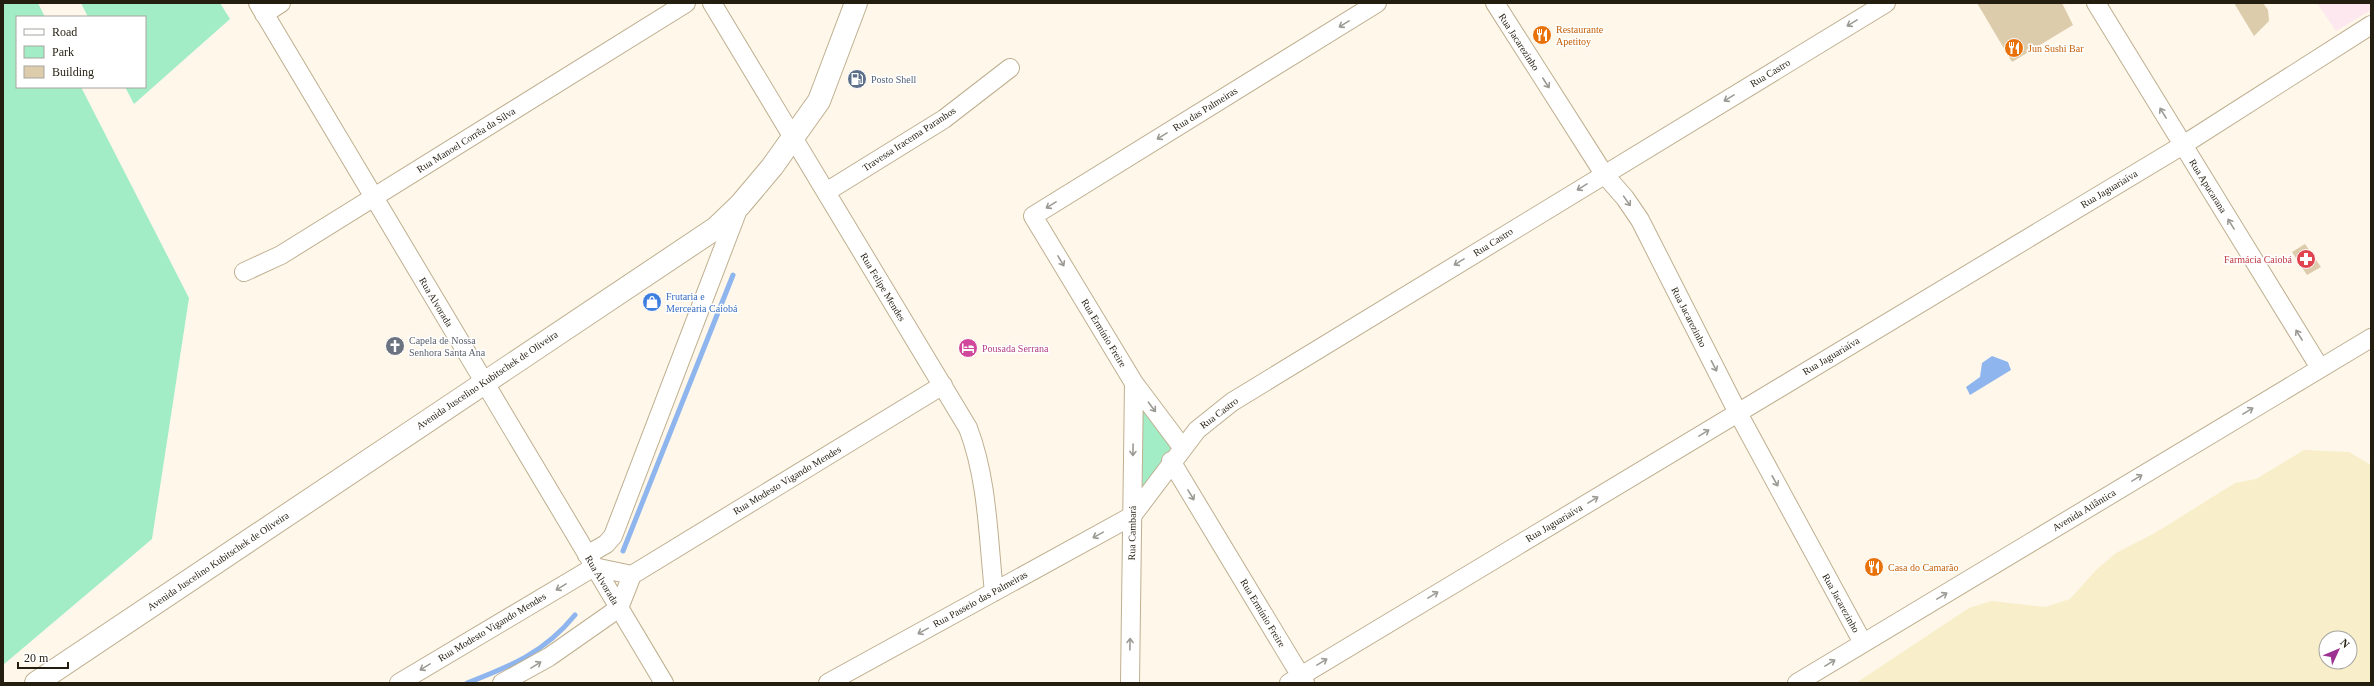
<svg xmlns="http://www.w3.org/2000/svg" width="2374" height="686" font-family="'Times New Roman',serif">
<rect width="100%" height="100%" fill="#fef7ea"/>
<path fill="#fce8ee" d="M2317,3H2371V10L2336,31Z"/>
<path fill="#a2ecc6" d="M3,3H38L45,17H17V87H81L189,298L152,539L3,665Z
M81,3H220L230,19L134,104L125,87H145V17H88Z
M1143,407L1172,447L1139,492Z"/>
<path fill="#f8eec9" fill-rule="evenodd" d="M2304,450L2349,452L2371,465V683H1856L1969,608L1991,601L2046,607L2070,599L2097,569L2116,553L2155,533L2235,483L2256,479ZM2326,638H2350V662H2326Z"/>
<path fill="#8eb5ed" d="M1992,356L2008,362L2011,370L1970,395L1966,387L1980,377L1982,363Z"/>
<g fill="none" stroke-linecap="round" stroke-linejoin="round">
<path stroke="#8eb5ed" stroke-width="5" d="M623,551L733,275
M467,683C511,666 544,653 575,615"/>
</g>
<path fill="#dcccac" d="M1977,3H2062L2073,25L2012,62Z
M2234,3H2263L2268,10L2269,21L2254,36Z
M2305,244L2321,267L2307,275L2292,252Z"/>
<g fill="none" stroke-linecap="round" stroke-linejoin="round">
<g stroke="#bfaf90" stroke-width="20">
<path id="minor" d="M258,3L664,683
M712,3L968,428C988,480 988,538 994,592
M1495,3L1604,174L1625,198L1640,220L1738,413L1863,643
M2096,3L2320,368
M264,14L281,3
M826,192L944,119L1010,68
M244,272L281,255L686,3
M1182,447L1134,383L1033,216L1377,3
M1171,461L1305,683
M587,555L606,544L613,536L739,207
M399,683L594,567L632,575
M502,683L549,657L619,608L632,575L943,385
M828,683L1132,516L1197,430L1232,402L1886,3
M1130,683L1134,383
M1289,683L2183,145L2371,25
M1797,683L2371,338"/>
</g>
<g stroke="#bfaf90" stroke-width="24">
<path id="major" d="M36,683L716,228L740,205L772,167L819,101L856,3"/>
</g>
<use href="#minor" stroke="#fff" stroke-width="18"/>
<use href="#major" stroke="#fff" stroke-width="22"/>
</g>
<defs><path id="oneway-shaft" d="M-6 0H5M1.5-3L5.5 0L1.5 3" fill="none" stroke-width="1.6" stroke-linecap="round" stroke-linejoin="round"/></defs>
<g stroke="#9c9a94">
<use href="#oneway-shaft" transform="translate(1852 23) rotate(149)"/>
<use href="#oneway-shaft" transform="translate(1344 24) rotate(148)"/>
<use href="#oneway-shaft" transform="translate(1546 83) rotate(57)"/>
<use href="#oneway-shaft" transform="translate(1729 98) rotate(149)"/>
<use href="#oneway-shaft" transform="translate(2163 113) rotate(-122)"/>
<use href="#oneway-shaft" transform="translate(1162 136) rotate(148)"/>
<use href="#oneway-shaft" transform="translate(1582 187) rotate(148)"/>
<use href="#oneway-shaft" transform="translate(1627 201) rotate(55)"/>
<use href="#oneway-shaft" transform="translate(1051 205) rotate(148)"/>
<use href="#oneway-shaft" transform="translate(2231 224) rotate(-122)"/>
<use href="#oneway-shaft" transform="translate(1061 261) rotate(59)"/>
<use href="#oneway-shaft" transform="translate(1459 262) rotate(148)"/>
<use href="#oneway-shaft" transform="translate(2299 335) rotate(-122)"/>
<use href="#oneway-shaft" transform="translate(1714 366) rotate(63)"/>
<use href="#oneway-shaft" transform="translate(1152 407) rotate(53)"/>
<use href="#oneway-shaft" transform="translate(2248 411) rotate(-31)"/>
<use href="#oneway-shaft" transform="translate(1704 433) rotate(-31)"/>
<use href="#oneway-shaft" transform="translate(1133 450) rotate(91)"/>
<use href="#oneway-shaft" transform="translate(2137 478) rotate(-31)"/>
<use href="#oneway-shaft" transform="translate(1775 481) rotate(61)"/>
<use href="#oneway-shaft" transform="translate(1191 495) rotate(59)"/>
<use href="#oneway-shaft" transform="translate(1593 500) rotate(-31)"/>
<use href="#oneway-shaft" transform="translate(1098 535) rotate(151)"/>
<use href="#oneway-shaft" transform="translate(561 587) rotate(149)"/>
<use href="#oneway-shaft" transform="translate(1433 595) rotate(-31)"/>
<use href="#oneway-shaft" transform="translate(1942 596) rotate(-31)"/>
<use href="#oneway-shaft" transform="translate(923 631) rotate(151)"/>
<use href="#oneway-shaft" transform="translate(1130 644) rotate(-89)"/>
<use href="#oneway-shaft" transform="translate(1322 662) rotate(-31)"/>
<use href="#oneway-shaft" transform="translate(1830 663) rotate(-31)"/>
<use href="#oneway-shaft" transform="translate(536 665) rotate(-32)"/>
<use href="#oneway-shaft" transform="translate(425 667) rotate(149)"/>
</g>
<defs>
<g id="restaurant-disc" transform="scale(1)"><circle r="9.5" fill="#e8710a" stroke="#fff"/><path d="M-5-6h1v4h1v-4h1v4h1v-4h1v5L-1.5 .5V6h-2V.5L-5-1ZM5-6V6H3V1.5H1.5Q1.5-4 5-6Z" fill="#fff"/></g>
<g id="fuel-disc" transform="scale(1)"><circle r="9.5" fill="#5c6f8a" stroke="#fff"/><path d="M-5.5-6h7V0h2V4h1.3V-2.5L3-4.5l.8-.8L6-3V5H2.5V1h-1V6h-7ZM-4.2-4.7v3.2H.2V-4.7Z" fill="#fff"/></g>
<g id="pharmacy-disc" transform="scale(1)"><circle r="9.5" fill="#e0444e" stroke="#fff"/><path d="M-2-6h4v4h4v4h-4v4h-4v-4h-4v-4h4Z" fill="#fff"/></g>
<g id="shop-disc" transform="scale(1)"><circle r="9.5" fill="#3f7fe0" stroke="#fff"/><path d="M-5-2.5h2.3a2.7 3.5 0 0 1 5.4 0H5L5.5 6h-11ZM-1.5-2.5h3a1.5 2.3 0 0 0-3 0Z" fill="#fff"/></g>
<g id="church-disc" transform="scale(1)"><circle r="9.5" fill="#6b7280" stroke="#fff"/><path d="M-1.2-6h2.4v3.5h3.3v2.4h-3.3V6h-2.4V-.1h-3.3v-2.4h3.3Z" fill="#fff"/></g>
<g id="hotel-disc" transform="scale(1)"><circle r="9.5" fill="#d1479c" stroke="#fff"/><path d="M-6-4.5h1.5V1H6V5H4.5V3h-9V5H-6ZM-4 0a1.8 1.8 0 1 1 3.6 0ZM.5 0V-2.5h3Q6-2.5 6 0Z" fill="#fff"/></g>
</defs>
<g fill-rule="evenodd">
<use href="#restaurant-disc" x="1542" y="35"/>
<use href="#restaurant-disc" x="2014" y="48"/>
<use href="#fuel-disc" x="857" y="79"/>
<use href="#pharmacy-disc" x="2306" y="259"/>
<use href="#shop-disc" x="652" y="302"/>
<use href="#church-disc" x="395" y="346"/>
<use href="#hotel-disc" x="968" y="348"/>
<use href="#restaurant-disc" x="1874" y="567"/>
</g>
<g text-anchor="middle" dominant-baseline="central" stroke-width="3" stroke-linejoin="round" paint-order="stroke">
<g font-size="10" fill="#c56008" stroke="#fff" text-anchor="start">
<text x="1556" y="29">Restaurante<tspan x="1556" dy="12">Apetitoy</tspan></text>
<text x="2028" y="48">Jun Sushi Bar</text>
<text x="1888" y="567">Casa do Camarão</text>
</g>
<g font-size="10" fill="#241e11" stroke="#fff">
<text transform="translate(1519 42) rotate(57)">Rua Jacarezinho</text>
<text transform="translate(1770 73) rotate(-31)">Rua Castro</text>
<text transform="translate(1205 109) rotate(-32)">Rua das Palmeiras</text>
<text transform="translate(909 139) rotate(-33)">Travessa Iracema Paranhos</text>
<text transform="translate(466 140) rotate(-32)">Rua Manoel Corrêa da Silva</text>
<text transform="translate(2208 186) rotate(58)">Rua Apucarana</text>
<text transform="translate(2109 189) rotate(-31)">Rua Jaguariaíva</text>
<text transform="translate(1493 242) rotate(-32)">Rua Castro</text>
<text transform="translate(883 287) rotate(59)">Rua Felipe Mendes</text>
<text transform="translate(436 302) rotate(59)">Rua Alvorada</text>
<text transform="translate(1689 317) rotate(63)">Rua Jacarezinho</text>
<text transform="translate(1104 333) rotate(59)">Rua Ermínio Freire</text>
<text transform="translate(1831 356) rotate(-31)">Rua Jaguariaíva</text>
<text transform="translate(487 380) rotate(-34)">Avenida Juscelino Kubitschek de Oliveira</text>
<text transform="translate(1219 413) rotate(-37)">Rua Castro</text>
<text transform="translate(787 480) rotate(-31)">Rua Modesto Vigando Mendes</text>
<text transform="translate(2084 510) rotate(-31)">Avenida Atlântica</text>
<text transform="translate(1554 523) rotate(-31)">Rua Jaguariaíva</text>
<text transform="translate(1132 533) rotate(-89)">Rua Cambará</text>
<text transform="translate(218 561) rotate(-34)">Avenida Juscelino Kubitschek de Oliveira</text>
<text transform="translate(602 580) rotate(59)">Rua Alvorada</text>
<text transform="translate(980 599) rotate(-29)">Rua Passeio das Palmeiras</text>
<text transform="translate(1841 603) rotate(61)">Rua Jacarezinho</text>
<text transform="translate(1263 613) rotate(59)">Rua Ermínio Freire</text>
<text transform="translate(492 627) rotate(-31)">Rua Modesto Vigando Mendes</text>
</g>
<g font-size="10" fill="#4e5e75" stroke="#fff" text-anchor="start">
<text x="871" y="79">Posto Shell</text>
</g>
<g font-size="10" fill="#be3a42" stroke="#fff" text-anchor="end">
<text x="2292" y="259">Farmácia Caiobá</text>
</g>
<g font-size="10" fill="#366cbe" stroke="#fff" text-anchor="start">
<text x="666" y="296">Frutaria e<tspan x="666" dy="12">Mercearia Caiobá</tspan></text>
</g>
<g font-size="10" fill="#5b616d" stroke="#fff" text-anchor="start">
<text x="409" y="340">Capela de Nossa<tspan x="409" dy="12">Senhora Santa Ana</tspan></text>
</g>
<g font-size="10" fill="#b23c85" stroke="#fff" text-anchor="start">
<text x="982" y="348">Pousada Serrana</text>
</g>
</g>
<rect width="2374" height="686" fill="none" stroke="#241e11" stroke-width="8"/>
<rect x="16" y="16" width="130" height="72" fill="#ffffff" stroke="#a7a5a0"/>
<rect x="24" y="29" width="20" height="6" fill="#ffffff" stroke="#a7a5a0"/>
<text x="52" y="36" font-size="12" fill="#241e11">Road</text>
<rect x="24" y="46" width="20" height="12" fill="#a2ecc6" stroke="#a7a5a0"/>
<text x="52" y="56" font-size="12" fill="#241e11">Park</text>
<rect x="24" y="66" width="20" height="12" fill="#dcccac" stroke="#a7a5a0"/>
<text x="52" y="76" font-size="12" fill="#241e11">Building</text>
<g transform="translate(2338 650) rotate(46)"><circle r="19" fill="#ffffff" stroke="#a7a5a0"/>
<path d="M0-3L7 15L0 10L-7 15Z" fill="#9d3293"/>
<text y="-6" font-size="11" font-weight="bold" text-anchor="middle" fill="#241e11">N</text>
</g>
<path d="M18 662v6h50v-6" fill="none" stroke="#241e11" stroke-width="2"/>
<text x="24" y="662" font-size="12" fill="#241e11" stroke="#ffffff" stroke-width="3" paint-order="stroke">20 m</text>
</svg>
